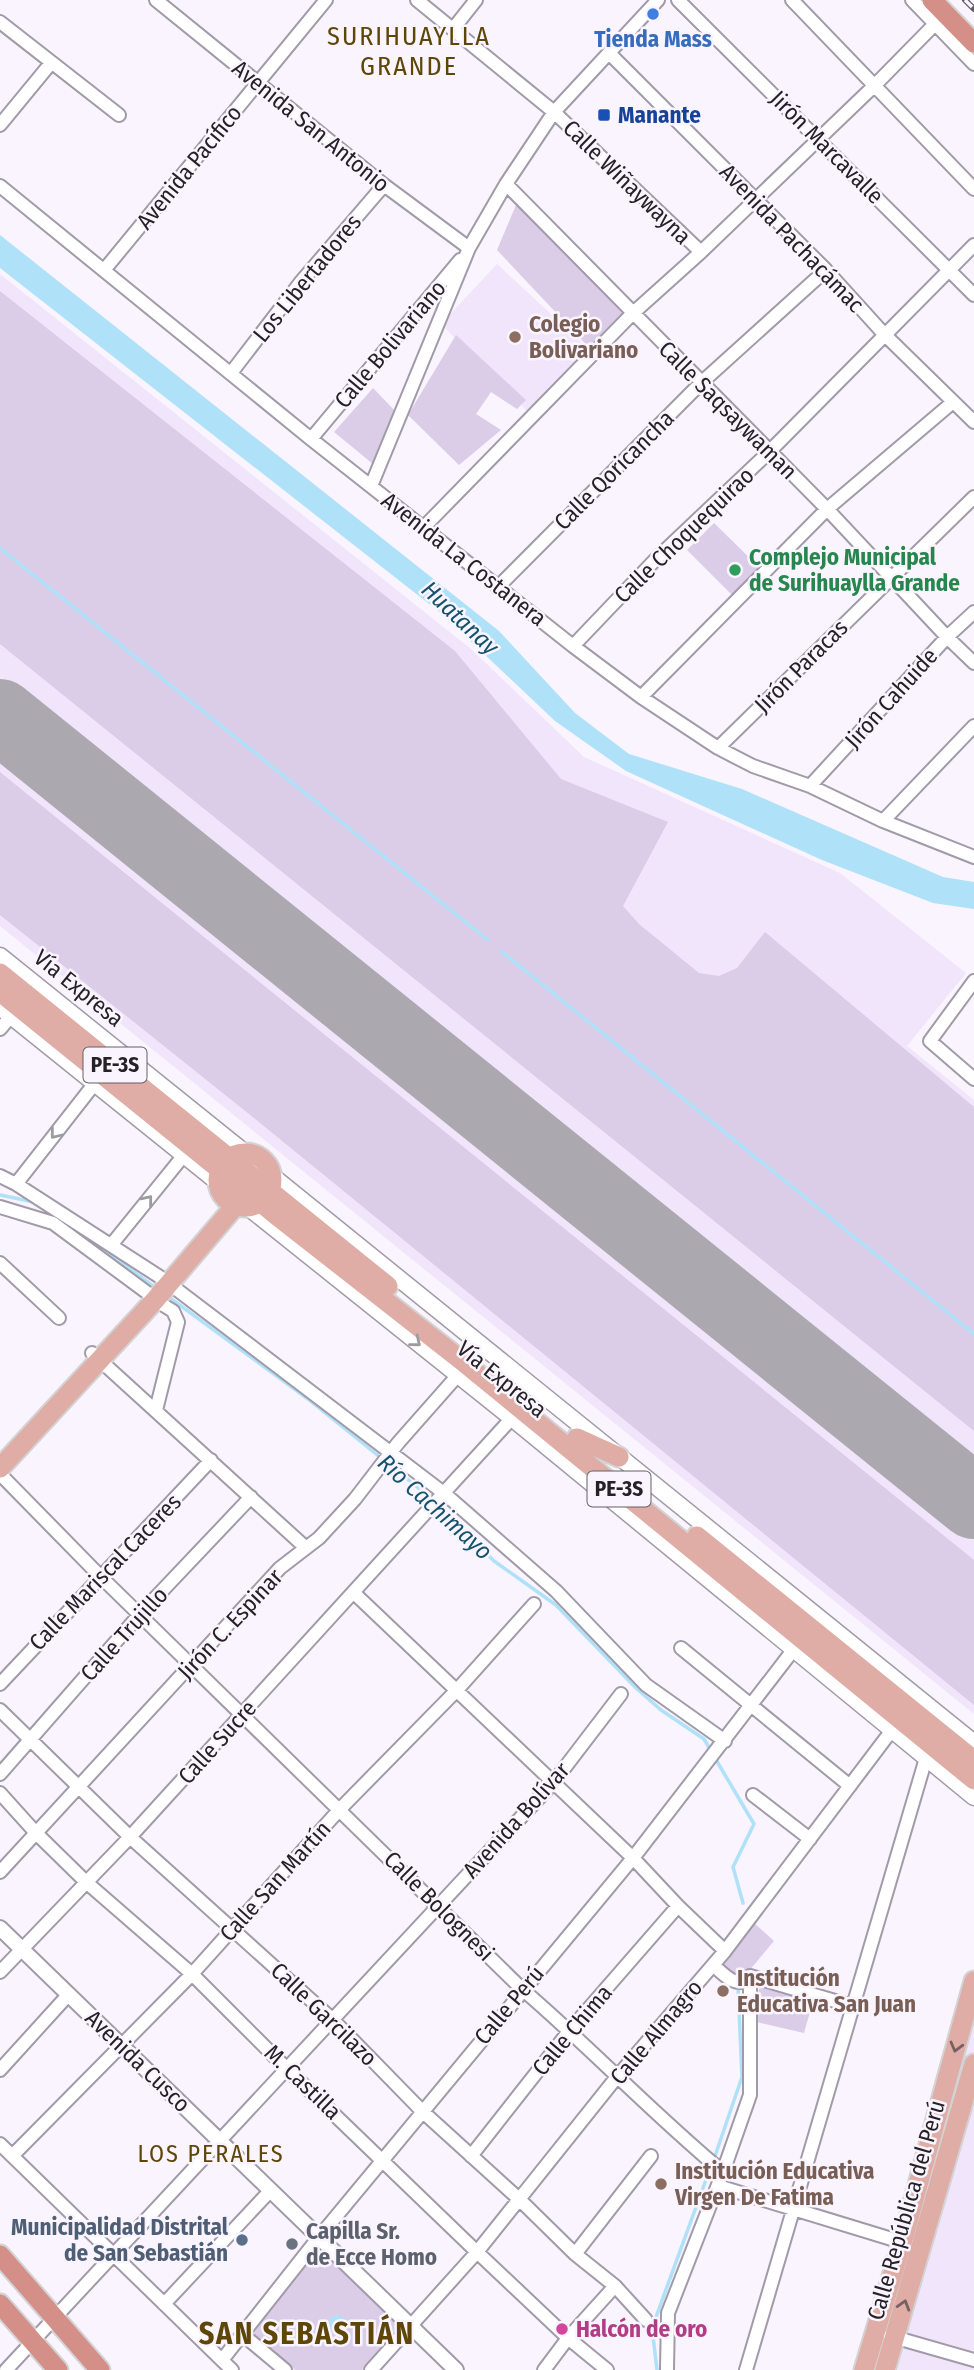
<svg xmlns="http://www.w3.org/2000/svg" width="974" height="2370" font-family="'Fira Sans Condensed',sans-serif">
<rect width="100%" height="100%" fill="#f9f4fd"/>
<path fill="#f1e5fb" d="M497,264L590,350L532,416L441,324Z
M0,274L471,649L584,757L840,873L966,973L907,1046L974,1100V1714L0,926Z
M974,2019V2370H874Z"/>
<path fill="#dbcce8" d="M519,198L634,315L595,354L497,250Z
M0,291L455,651L561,779L668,822L623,906L639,924L699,973L719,976L737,968L765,932L974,1107V1431L0,644Z
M456,335L526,400L517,409L491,392L476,414L501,430L459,465L408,415Z
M373,388L398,414L373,464L334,432Z
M714,523L768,576L740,603L687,550Z
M0,772L974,1560V1705L254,1118L0,915Z
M752,1921L774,1941L742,1979L720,1964Z
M760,1985L813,2001L804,2033L752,2021Z
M319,2242L404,2324L362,2370H295L248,2331Z"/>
<path fill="#afe1f9" d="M0,235L499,631L575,713L629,754L742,789L943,877L974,882V909L933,903L822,860L626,771L555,721L442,614L0,268Z
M329 2323a8 8 0 1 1 16 0a8 8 0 1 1-16 0Z"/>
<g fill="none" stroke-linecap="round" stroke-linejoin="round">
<path stroke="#afe1f9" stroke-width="3.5" d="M0,548L488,940
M501,951L974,1334
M0,1195L34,1202
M79,1231L157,1289
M166,1295L308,1399L432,1499
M438,1505L494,1561L556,1605L636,1688L661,1710L704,1739L711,1751
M715,1758L754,1824L733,1867L743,1903
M714,2159L742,2077L738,1986
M657,2370L652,2328L711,2166"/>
<path stroke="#aca8b0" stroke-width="74" d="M0,716L974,1502"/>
<g stroke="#a19aa8" stroke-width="16">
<path id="minor" d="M156,0L384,185L469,248
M417,0L554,112L701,252
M678,0L974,295
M792,0L974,189
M912,0L974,64
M0,22L119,115
M453,29L476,0
M610,54L826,270L884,334L974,422
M0,125L51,63
M506,184L827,509L947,637L974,663
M0,186L311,439L573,646L641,697L718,748L753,766L810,786L883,821L974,857
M105,269L326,0
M231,373L300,283L384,185
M311,439L460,260
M371,486L469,248L506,184L554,112L658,0
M424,527L632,314L701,252L875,85L936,23
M498,587L701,383L826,270
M573,646L657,558L769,452L974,245
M641,697L827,509L953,402
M718,748L974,497
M810,786L947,637L974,612
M883,821L974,726
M974,981L930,1041L974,1079
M0,1029L11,1016
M0,1176L16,1184L163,1279L445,1494L556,1591L646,1685L725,1741
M16,1184L95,1083
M0,1207L53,1223L149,1294
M112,1244L184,1155
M0,1263L59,1318
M155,1300L173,1311L178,1322L156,1410
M92,1353L305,1547
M0,1474L101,1577L522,1989C591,2048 653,2114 723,2172L668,2313L667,2370
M354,1593L633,1858L678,1906L725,1951
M681,1648L850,1786
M0,1684L211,1460
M0,1710L130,1837L333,2020L422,2111L519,2199L575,2254L615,2286L646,2320
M0,1774L141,1613L251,1497
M0,1793L36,1833L86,1882L192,1974L287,2069L477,2252L568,2338L607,2370
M753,1795L810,1839
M0,1872L280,1568L319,1538L355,1499L398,1443L458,1375
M713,1965C725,1975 733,1987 750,1980V1976L852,2006
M0,1972L130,1837L512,1418
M0,2070L69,1994
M0,2144L232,2370
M13,2155L192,1974L340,1809L457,1690L534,1604
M471,2156L570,2030L678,1906
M723,2172L750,2095V1980
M718,2186L908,2244
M575,2254L651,2156
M164,2304L270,2191
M242,2334L285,2370
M890,2336L974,2360
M222,2360L319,2237L633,1858L794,1649
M6,2370L553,1783L621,1694
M371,2370L477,2252L616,2078L725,1951L892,1730
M544,2370L568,2338L615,2286
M746,2370L926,1758"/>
</g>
<g stroke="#a19aa8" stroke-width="18">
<path id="tertiary" d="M0,1928L456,2370"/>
</g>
<g stroke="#a19aa8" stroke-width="19">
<path id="secondary" d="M0,956L245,1153
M0,1007L219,1183
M272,1176L974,1743
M248,1207L512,1418L974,1797"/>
</g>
<g stroke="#d3d3d4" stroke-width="23">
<path id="primary" d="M0,973L388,1286
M0,992L277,1216L462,1361L974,1780
M218 1180a27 27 0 1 1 54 0a27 27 0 1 1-54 0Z
M577,1438L619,1457
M0,1468L155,1300L235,1206
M697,1536L974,1760
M864,2370L902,2243L974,1981
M885,2370L974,2064"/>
</g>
<g stroke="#d3d3d4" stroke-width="23">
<path id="trunk" d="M932,0L974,43
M0,2255L100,2370
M0,2304L58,2370"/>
</g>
<use href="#minor" stroke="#fff" stroke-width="12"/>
<use href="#tertiary" stroke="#fff" stroke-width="14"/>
<use href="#secondary" stroke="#fff" stroke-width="16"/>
<use href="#primary" stroke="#dfaca6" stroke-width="19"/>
<use href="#trunk" stroke="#d49088" stroke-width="19"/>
<g stroke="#5f5d63" stroke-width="6">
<path id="rail" d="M965,0L974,9"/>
</g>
<use href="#rail" stroke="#f9f4fd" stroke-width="3.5" stroke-dasharray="10" stroke-linecap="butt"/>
</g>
<defs><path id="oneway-chevron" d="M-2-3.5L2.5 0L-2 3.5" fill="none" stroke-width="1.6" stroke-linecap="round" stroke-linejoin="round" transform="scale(1.75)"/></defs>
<g stroke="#9c9c9e">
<use href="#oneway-chevron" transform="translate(55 1134) rotate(128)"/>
<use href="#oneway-chevron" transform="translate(148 1200) rotate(-51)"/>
<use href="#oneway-chevron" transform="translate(416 1342) rotate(39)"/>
</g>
<g stroke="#786060">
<use href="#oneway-chevron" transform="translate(956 2047) rotate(105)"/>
<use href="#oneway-chevron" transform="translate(904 2305) rotate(-73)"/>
</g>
<circle fill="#3f7fe0" stroke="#f9f4fd" stroke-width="2.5" cx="653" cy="14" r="7"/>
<rect fill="#1a4fb4" stroke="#f9f4fd" stroke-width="2.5" x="597" y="108" width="14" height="14" rx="3.5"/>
<g fill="#8d6e63" stroke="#f9f4fd" stroke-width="2.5">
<circle cx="515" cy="337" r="7"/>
<circle cx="723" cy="1991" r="7"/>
<circle cx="661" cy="2184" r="7"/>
</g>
<circle fill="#2e9e5b" stroke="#f9f4fd" stroke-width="2.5" cx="735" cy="570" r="7"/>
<circle fill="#5c6f8a" stroke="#f9f4fd" stroke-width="2.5" cx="242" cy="2240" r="7"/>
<circle fill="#6b7280" stroke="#f9f4fd" stroke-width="2.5" cx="292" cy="2244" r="7"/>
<circle fill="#d1479c" stroke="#f9f4fd" stroke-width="2.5" cx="562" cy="2329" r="7"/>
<g text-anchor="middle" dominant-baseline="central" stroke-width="5" stroke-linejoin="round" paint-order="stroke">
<g fill="#f9f4fd" stroke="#646167" stroke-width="2">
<rect x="83.5" y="1047.5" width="63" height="35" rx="5"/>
<rect x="587.5" y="1471.5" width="63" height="35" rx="5"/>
</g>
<g font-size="21" font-weight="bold" fill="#242227">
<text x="115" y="1065">PE-3S</text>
<text x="619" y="1489">PE-3S</text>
</g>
<g font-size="23" font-weight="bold" fill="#366cbe" stroke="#f9f4fd">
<text x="653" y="39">Tienda Mass</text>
</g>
<g font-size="23" font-weight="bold" fill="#164399" stroke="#f9f4fd" text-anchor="start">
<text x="618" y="115">Manante</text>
</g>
<g font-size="23" fill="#242227" stroke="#f9f4fd">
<text transform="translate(311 126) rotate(39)">Avenida San Antonio</text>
<text transform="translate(827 147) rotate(45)">Jirón Marcavalle</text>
<text transform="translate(189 167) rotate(-51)">Avenida Pacífico</text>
<text transform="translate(627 182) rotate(44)">Calle Wiñaywayna</text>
<text transform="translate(792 238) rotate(46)">Avenida Pachacámac</text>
<text transform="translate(307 278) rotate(-51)">Los Libertadores</text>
<text transform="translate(390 344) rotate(-50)">Calle Bolivariano</text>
<text transform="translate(728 410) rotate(45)">Calle Saqsaywaman</text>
<text transform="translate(614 470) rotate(-45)">Calle Qoricancha</text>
<text transform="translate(684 535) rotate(-44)">Calle Choquequirao</text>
<text transform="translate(464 559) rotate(38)">Avenida La Costanera</text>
<text transform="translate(801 666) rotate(-45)">Jirón Paracas</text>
<text transform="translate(891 698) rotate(-48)">Jirón Cahuide</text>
<text transform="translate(79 988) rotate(39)">Vía Expresa</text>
<text transform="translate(502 1379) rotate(39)">Vía Expresa</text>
<text transform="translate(105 1572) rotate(-46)">Calle Mariscal Caceres</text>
<text transform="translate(230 1624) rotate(-47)">Jirón C. Espinar</text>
<text transform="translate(124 1634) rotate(-48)">Calle Trujillo</text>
<text transform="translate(217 1742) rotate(-48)">Calle Sucre</text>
<text transform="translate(516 1820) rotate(-48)">Avenida Bolívar</text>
<text transform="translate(275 1881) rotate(-48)">Calle San Martín</text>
<text transform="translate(439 1906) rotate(45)">Calle Bolognesi</text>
<text transform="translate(509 2005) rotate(-50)">Calle Perú</text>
<text transform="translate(324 2014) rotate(44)">Calle Garcilazo</text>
<text transform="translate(572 2030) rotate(-50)">Calle Chima</text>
<text transform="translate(656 2032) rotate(-50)">Calle Almagro</text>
<text transform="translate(138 2061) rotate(44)">Avenida Cusco</text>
<text transform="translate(303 2082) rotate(44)">M. Castilla</text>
<text transform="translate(906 2210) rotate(-74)">Calle República del Perú</text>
</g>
<g font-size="23" font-weight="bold" fill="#785e54" stroke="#f9f4fd" text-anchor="start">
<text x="529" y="324">Colegio<tspan x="529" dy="26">Bolivariano</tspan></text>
<text x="737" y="1978">Institución<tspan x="737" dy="26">Educativa San Juan</tspan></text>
<text x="675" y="2171">Institución Educativa<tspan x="675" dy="26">Virgen De Fatima</tspan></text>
</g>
<g font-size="23" font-weight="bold" fill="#27864d" stroke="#f9f4fd" text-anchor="start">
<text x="749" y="557">Complejo Municipal<tspan x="749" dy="26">de Surihuaylla Grande</tspan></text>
</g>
<g font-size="23" font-weight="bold" fill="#4e5e75" stroke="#f9f4fd" text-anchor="end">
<text x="228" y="2227">Municipalidad Distrital<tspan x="228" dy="26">de San Sebastián</tspan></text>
</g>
<g font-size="23" font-weight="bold" fill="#5b616d" stroke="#f9f4fd" text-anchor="start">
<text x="306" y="2231">Capilla Sr.<tspan x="306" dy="26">de Ecce Homo</tspan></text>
</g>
<g font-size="23" font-weight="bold" fill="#b23c85" stroke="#f9f4fd" text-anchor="start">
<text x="576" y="2329">Halcón de oro</text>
</g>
<g font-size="24" font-style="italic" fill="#14536c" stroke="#f9f4fd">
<text transform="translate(460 618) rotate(43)">Huatanay</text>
<text transform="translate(435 1507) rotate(42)">Río Cachimayo</text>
</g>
<g font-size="24" letter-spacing="2" fill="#5e4608" stroke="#f9f4fd">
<text x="211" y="2154">LOS PERALES</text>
</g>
<g font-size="26" letter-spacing="2" fill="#5e4608" stroke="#f9f4fd">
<text x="409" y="36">SURIHUAYLLA<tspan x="409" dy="30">GRANDE</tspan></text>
</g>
<g font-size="30" font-weight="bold" letter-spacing="2" fill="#5e4608" stroke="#f9f4fd">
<text x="307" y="2334">SAN SEBASTIÁN</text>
</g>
</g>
</svg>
